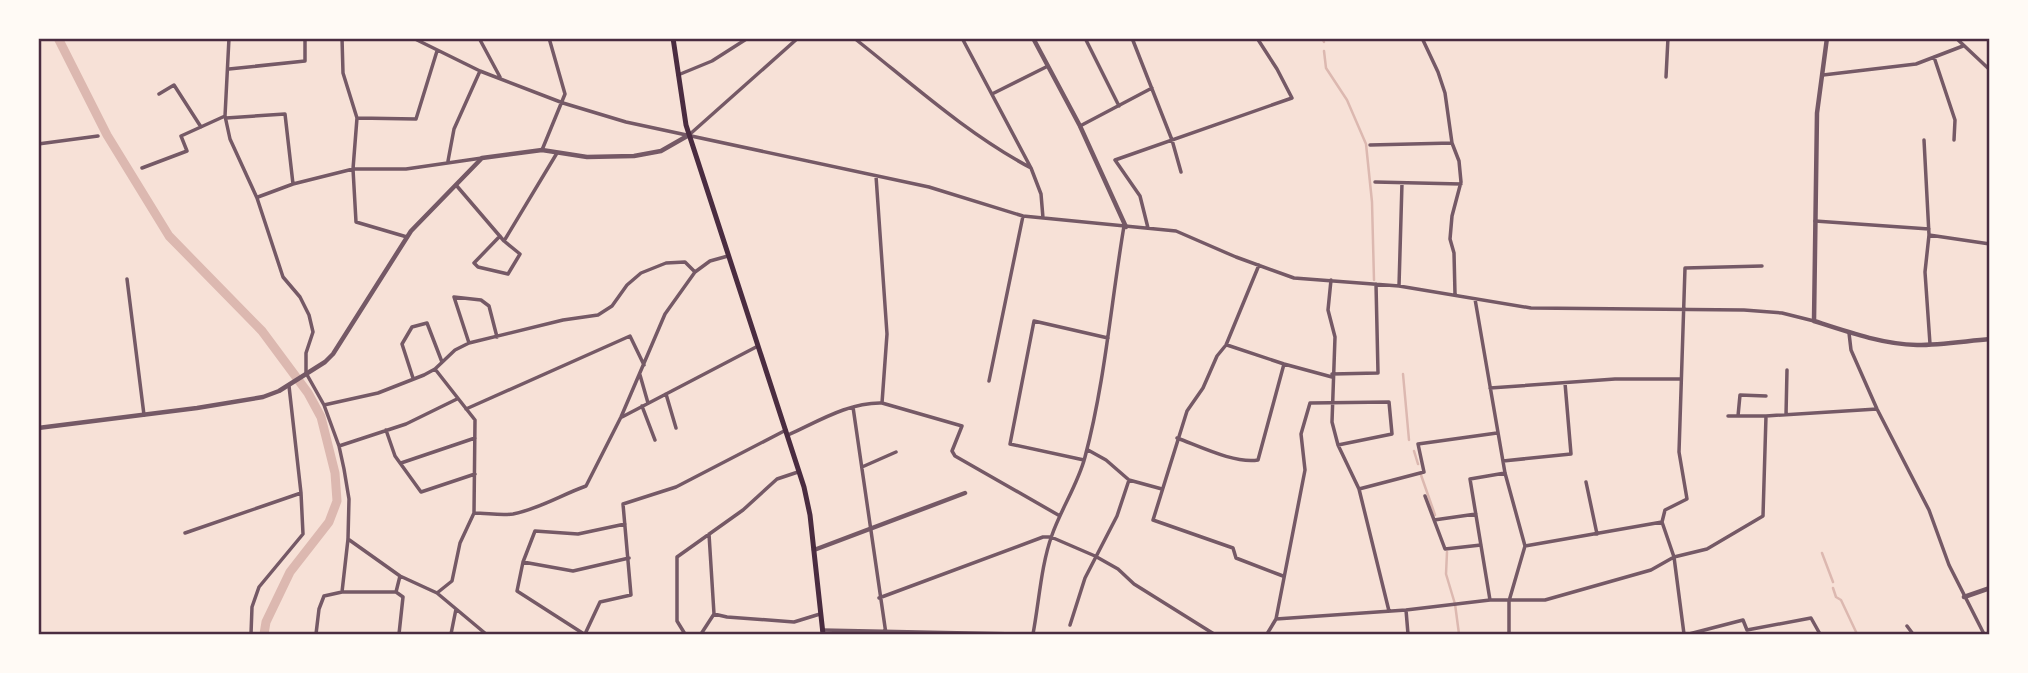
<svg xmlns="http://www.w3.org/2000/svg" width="2028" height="673" font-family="'Work Sans',sans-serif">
<rect width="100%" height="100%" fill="#f7e1d7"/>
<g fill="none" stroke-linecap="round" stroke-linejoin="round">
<path stroke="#dcb8b0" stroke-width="2.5" d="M1322,38L1324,42
M1324,51L1326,68L1347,100L1366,144L1372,202L1374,280
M1403,374L1409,440
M1414,451L1418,464
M1421,475L1435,515
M1447,552L1446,574L1455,604L1459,634
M1822,553L1833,582
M1833,588L1836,597L1841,600L1857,634"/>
<path stroke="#dcb8b0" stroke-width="9" d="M58,38L107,135L169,236L262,331L308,393L321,417L335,473L337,501L329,522L290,572L266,622L264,634"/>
<path stroke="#755966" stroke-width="3.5" d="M229,38L225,116L230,139L257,198L283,277L300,297L309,315L313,332L306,353V373L324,405L339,446L344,469L349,499L348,539L342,592
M342,38L343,73L357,118L353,169L356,222L407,237
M413,38L480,71L563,103L626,122L929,187L1023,216L1176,231L1236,257L1294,278L1399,286L1531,308L1744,310L1782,313L1814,321
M479,38L500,77
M854,38C911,83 967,134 1031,168
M962,38L1031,168L1041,194L1043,218
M1085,38L1119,106
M1132,38L1172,140L1181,172
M1422,38L1438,72L1445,93L1452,143L1459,161L1461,182L1452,216L1450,239L1454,253L1455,294
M1956,38L1990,70
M1934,57L1955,120L1954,140
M229,69L305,61V38
M678,75L712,61L748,38
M1823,75L1916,64L1963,46
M1666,77L1668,38
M159,94L174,85L201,127
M992,94L1048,66
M226,118L285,114L293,184
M357,118L416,119L437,51
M1080,126L1152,88
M689,135L798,38
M1924,140L1929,235L1990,244
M38,144L98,136
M1370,145L1452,143
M542,150L565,94L549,38
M448,161L454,129L480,71
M142,168L187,151L181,136L225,116
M876,176L887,334L882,403
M1375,182L1461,184
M456,185L504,241L520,254L508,274L478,267L474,263L500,236
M258,197L293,184L353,169H406L482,158
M1815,221L1929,229
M1148,228L1140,196L1115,160L1292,98L1277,69L1257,38
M1929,235L1925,272L1930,344
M504,241L557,153
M1259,265L1226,345L1217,356L1203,388L1187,411L1153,520L1233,548L1236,558L1283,576
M127,279L144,415
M1331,280L1328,310L1335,337L1332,422L1338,445L1359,489L1389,611
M1399,286L1402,183
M1475,299L1505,473L1525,546L1509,601V634
M1849,333L1851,350L1877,409L1929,510L1949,565L1984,634
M469,343L454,297L481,300L489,306L497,337
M1227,345L1284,364L1332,377
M435,369L475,420L474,513L460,543L452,581L437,593
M1332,374L1378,373L1376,284
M640,375L648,403
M413,378L402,344L412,327L427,323L442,362
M989,381L1023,216
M1490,388L1615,379H1681
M666,394L676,428
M324,405L378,393L424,375L435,369L455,350L469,343L563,320L598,315L612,306L627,285L641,273L666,263L685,262L695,272
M642,406L655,440
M853,407L886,634
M466,409L630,336L644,365
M1786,415L1787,370
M1728,416H1766
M1738,416L1740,395L1766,396
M622,417L758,346
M386,430L395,456L421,492L475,474
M788,435C817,422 849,402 882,403L962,426L952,451L955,456L1060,516
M1177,438C1199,446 1235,464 1258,460L1284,364
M339,446L406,424L457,399
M1088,450L1106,460L1129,480L1162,489
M1084,460L1010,444L1034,321L1108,338
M1503,461L1571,454L1565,383
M401,463L475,438
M862,467L896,452
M1586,482L1597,534
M1359,489L1424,472L1418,444L1497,433
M1425,496L1445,549L1481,545
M474,513C487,513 501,516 513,514C539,509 561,495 586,486L621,417L665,314L695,272L710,261L728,256
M1434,520L1476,514
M185,533L301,493
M709,534L714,614L727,617L794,622L820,614
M348,539L400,576L437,593L486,634
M1525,546L1662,522
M523,562L573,571L629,558
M396,592L400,576
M879,598L1043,537H1051L1095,556L1118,569L1134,584L1214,634
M1490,600L1470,479L1505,473
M1406,610L1408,634
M1276,619L1406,610L1490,600H1545L1651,570L1674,557L1707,549L1763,516L1766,416L1877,409
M1070,625L1085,578L1117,516L1129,480
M1907,626L1913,634
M822,630L1019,634
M251,634L252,607L259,587L303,534L301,493L289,386
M316,634L319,609L324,596L342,592H396L403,597L399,634
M451,634L456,609
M584,634L517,591L523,562L535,531L578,534L625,524
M585,634L600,602L631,595L623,504L676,487L786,430
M685,634L677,621V557L743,510L777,479L798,472
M701,634L714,614
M1033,634C1039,603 1041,565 1052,535C1061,509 1078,484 1085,457C1105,382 1111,303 1124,226
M1267,634L1276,619L1305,470L1301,434L1310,403L1389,402L1392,434L1338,445
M1684,634L1674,557L1662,522L1665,510L1687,499L1679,452L1685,268L1762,266
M1689,634L1743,620L1747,630L1811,618L1820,634"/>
<path stroke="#755966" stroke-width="4.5" d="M1033,38L1080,126L1126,227
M1827,38L1817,113L1814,321C1848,332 1882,344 1917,345C1941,345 1966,341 1990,339
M38,428L197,408L263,397L279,391L325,362L333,354L411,231L482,158L542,150L587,157L634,156L661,151L689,135
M814,550L965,493
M1964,597L1990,588"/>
<path stroke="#4a2c40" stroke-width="5" d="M673,38L686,125L804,487L810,515L823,634"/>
</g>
<rect width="2028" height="673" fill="none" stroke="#fffaf5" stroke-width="80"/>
<rect x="40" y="40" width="1948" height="593" fill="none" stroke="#4a2c40" stroke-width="2.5"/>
</svg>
